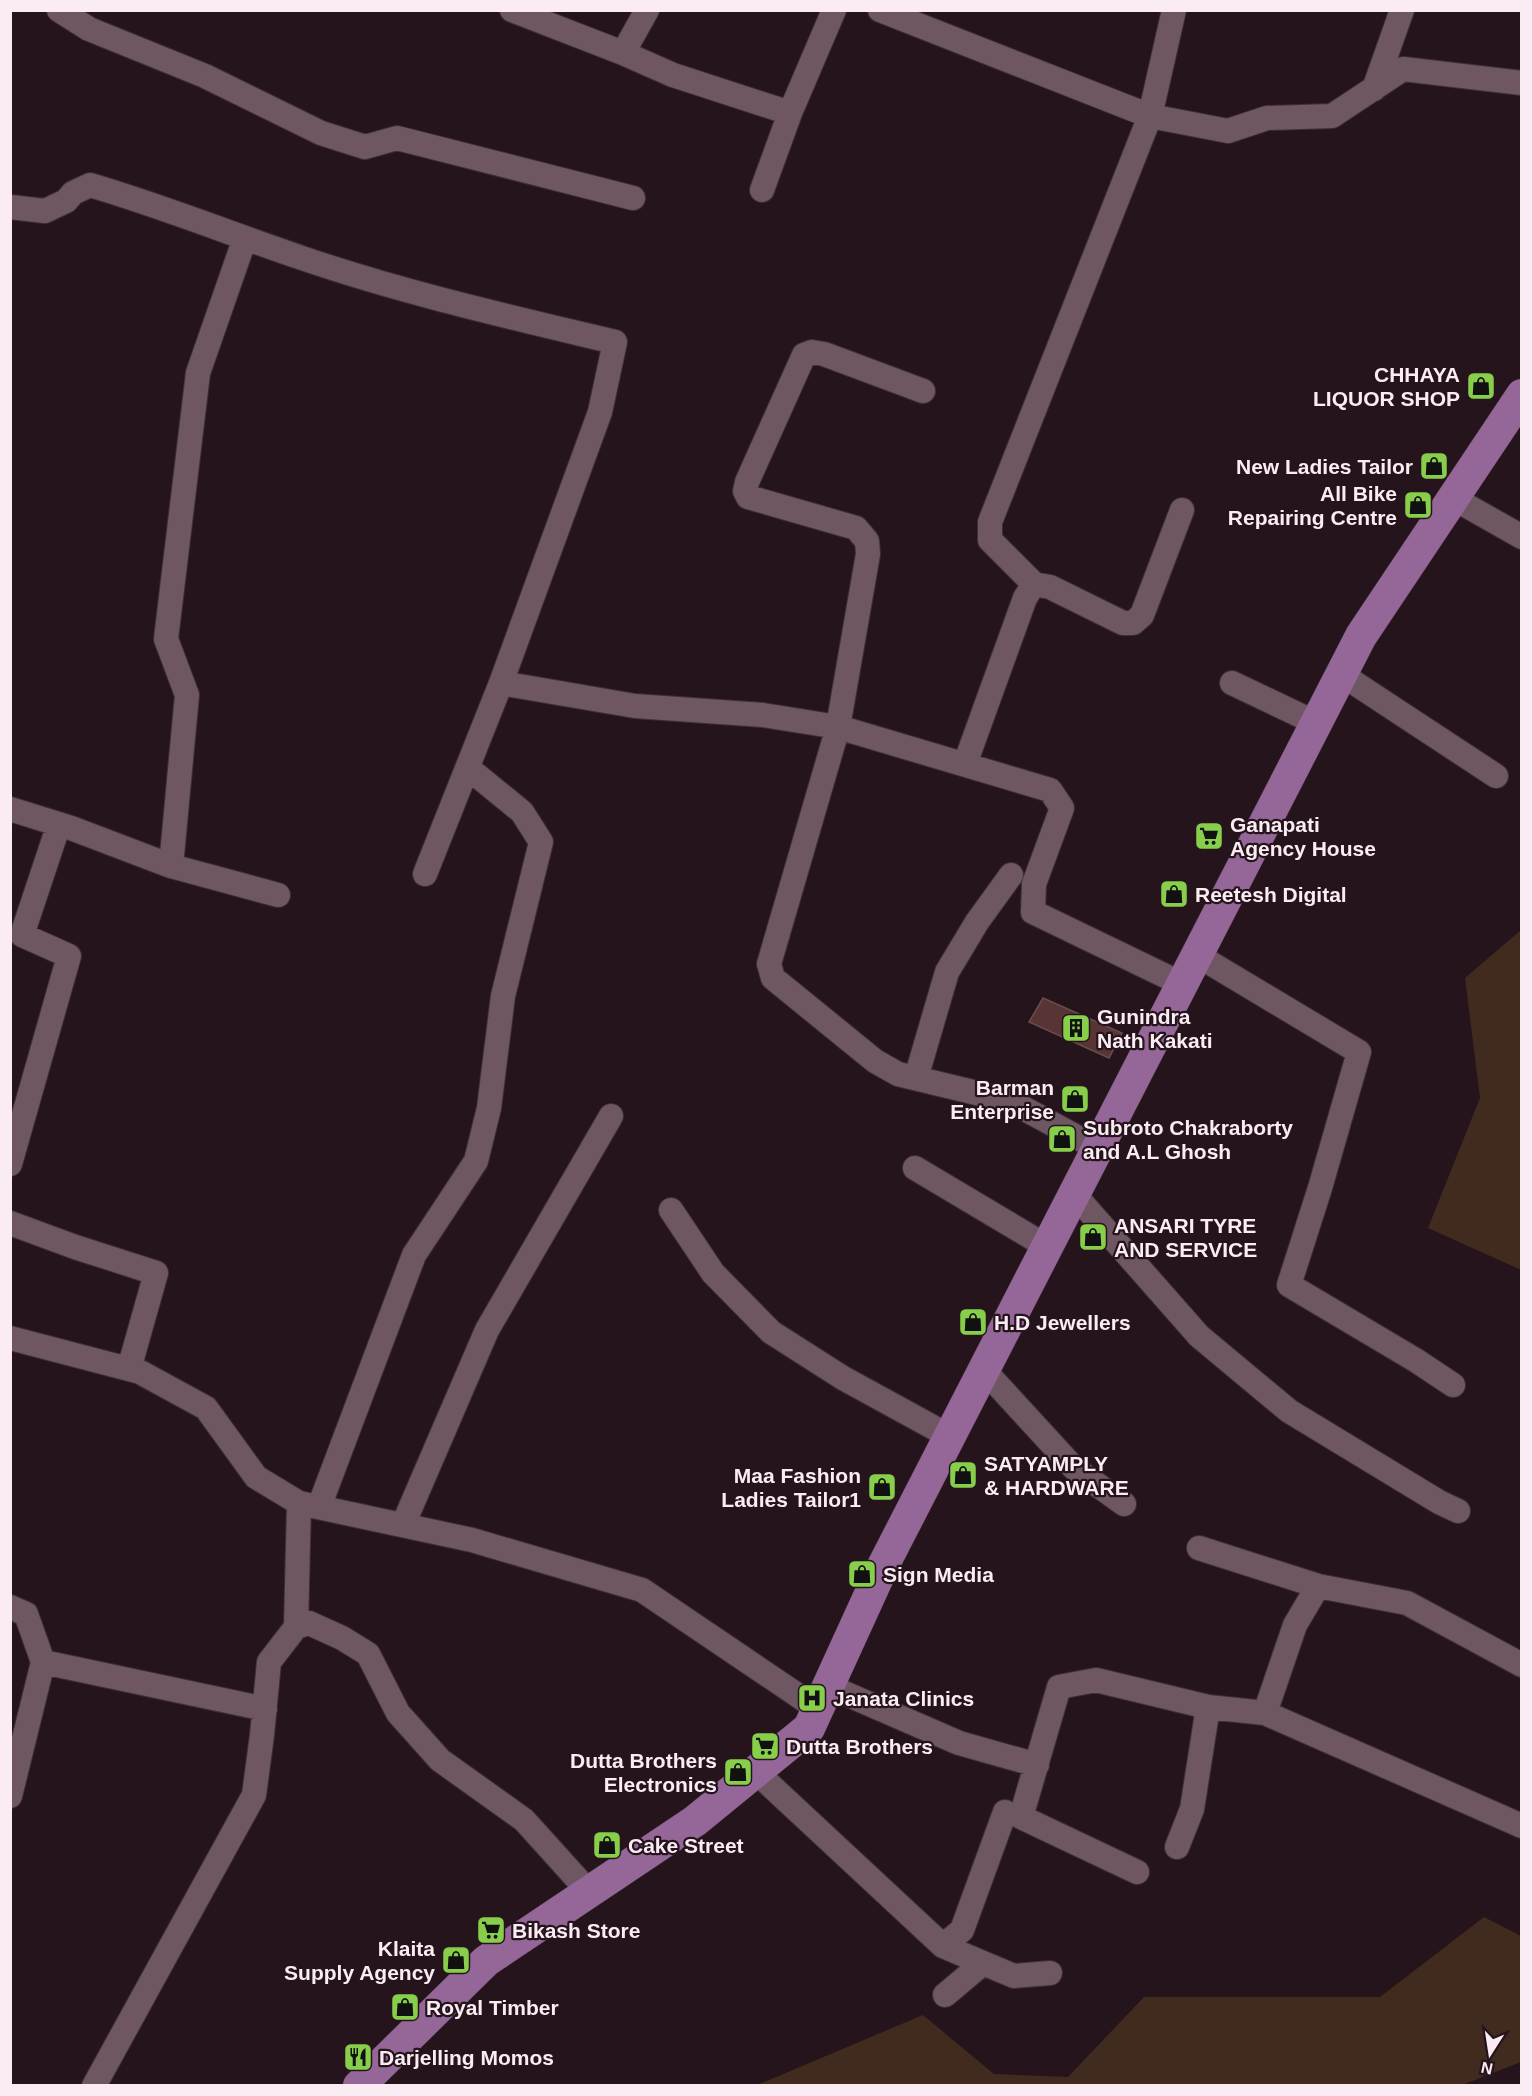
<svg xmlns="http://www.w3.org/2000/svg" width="1532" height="2096" font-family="Helvetica,sans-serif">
<rect width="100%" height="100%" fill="#26141d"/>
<path fill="#412a1e" d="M1521,930V1270L1428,1228L1480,1098L1465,978Z
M1484,1917L1521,1936V2062L1462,2085H757L923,2015L994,2074L1068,2077L1144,1997H1380Z"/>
<path fill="#583435" stroke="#674e4e" stroke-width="1.5" d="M1043,998L1122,1033L1109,1058L1029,1022Z"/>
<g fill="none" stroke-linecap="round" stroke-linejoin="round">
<g stroke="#3d3136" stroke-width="26">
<path id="minor" d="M59,10L89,29L205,76L321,133L365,147L397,138L633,198
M512,10L623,53L673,75L790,113
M880,10L1150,116L1228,131L1267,118L1332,116L1403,69L1522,83
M1174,10L1150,116L990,522V540L1034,584L1050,587L1123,623H1133L1142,615L1182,510
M623,53L647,10
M1374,89L1402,10
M762,190L790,113L834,10
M10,207L45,211L66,201L73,193L90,185C162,206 231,234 302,258C404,293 510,317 615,342L600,412L501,683
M245,238L198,373L166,639L187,695L171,866L278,895
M923,391L824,354L812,352L804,355L747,482L745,491L748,497L856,528L867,541L868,554L838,727L769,964L773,978L875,1061L898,1074L1010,1101L1097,1148
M1453,498L1522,537
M1341,674L1496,776
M1232,683L1316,723
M965,764L1025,598L1034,584
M10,809L71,828L171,866
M425,874L501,683L635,706L763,715L838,727L1050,790L1062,808L1034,884L1033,912L1182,984
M1197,955L1359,1052L1320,1188L1289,1285L1417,1361L1453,1385
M916,1078L947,972L977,922L1011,875
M10,1164L69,956L22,935L59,824
M915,1168L1046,1246
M1074,1194L1199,1336L1289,1411L1439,1502L1458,1511
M671,1210L713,1273L771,1332L843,1378L949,1436
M10,1223L75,1247L156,1273L129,1369
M10,1338L140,1372L206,1408L256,1477L299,1503L472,1540L642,1590L818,1709
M983,1369L1074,1468L1124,1504
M319,1507L414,1255L476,1161L489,1108L503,996L541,842L522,812L468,768
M403,1525L487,1330L611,1116
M1199,1548L1318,1586
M10,1607L26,1614L43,1662L10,1796
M296,1627L299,1503
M43,1662L265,1709
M828,1686L959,1743L1037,1765
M1265,1713L1522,1826
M756,1772L943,1946L962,1930L1005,1812
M1177,1847L1192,1809L1208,1707
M1137,1872L1021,1817L1059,1687L1096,1680L1208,1707L1265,1713L1295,1625L1318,1586L1407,1603L1522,1665
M943,1946L983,1963L945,1995
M983,1963L1014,1976L1050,1973
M94,2086L254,1795L262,1735L269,1662L296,1627L309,1623L342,1638L368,1654L398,1713L440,1760L524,1820L589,1892"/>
</g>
<g stroke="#3d3136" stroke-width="33">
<path id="major" d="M359,2086L486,1961L695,1821L809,1728L883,1566L1361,636L1522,395"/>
</g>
<use href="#minor" stroke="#6e5762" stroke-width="24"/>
<use href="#major" stroke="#956798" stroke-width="32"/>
</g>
<defs>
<g id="shop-square" transform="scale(1.5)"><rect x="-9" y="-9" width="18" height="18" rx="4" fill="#87cf4a" stroke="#26141d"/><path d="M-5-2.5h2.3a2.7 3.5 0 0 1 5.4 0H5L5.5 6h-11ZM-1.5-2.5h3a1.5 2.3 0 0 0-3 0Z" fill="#111"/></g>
<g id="supermarket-square" transform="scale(1.5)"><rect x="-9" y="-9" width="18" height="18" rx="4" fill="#87cf4a" stroke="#26141d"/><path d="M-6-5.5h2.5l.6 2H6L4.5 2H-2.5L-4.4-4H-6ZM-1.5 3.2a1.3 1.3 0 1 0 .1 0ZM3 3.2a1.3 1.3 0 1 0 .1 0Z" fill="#111"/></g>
<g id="building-square" transform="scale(1.5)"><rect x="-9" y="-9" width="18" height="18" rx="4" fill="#87cf4a" stroke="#26141d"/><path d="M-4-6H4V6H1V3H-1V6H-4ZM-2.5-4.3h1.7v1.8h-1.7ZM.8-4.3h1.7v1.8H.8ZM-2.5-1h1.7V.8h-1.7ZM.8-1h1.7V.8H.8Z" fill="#111"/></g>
<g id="hospital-square" transform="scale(1.5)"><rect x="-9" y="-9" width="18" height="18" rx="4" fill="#87cf4a" stroke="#26141d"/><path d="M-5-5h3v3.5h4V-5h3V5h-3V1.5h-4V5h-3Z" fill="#111"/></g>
<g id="restaurant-square" transform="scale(1.5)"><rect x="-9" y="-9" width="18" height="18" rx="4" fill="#87cf4a" stroke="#26141d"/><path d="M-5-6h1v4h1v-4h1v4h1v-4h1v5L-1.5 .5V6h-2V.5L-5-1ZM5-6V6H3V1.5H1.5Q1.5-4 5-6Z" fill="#111"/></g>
</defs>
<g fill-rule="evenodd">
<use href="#shop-square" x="1481" y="386"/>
<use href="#shop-square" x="1434" y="466"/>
<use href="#shop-square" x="1418" y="505"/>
<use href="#supermarket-square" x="1209" y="836"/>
<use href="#shop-square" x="1174" y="894"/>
<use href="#building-square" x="1076" y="1028"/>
<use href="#shop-square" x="1075" y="1099"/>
<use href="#shop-square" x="1062" y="1139"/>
<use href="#shop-square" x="1093" y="1237"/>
<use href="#shop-square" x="973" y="1322"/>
<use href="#shop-square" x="963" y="1475"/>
<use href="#shop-square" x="882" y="1487"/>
<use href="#shop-square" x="862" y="1574"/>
<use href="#hospital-square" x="812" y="1698"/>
<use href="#supermarket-square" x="765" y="1746"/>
<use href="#shop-square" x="738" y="1772"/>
<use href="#shop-square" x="607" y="1845"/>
<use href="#supermarket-square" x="491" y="1930"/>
<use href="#shop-square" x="456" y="1960"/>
<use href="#shop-square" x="405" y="2007"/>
<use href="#restaurant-square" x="358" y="2057"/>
</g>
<g text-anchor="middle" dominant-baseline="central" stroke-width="4.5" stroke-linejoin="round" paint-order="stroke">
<g font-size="21" font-weight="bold" fill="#faecf2" stroke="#26141d" text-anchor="start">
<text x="1460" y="374" text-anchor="end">CHHAYA<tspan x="1460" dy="24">LIQUOR SHOP</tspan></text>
<text x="1413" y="466" text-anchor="end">New Ladies Tailor</text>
<text x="1397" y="493" text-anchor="end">All Bike<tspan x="1397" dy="24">Repairing Centre</tspan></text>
<text x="1230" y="824">Ganapati<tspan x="1230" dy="24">Agency House</tspan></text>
<text x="1195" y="894">Reetesh Digital</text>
<text x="1097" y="1016">Gunindra<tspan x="1097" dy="24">Nath Kakati</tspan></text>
<text x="1054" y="1087" text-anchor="end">Barman<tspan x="1054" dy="24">Enterprise</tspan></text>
<text x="1083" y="1127">Subroto Chakraborty<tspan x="1083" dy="24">and A.L Ghosh</tspan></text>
<text x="1114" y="1225">ANSARI TYRE<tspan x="1114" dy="24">AND SERVICE</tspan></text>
<text x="994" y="1322">H.D Jewellers</text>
<text x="984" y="1463">SATYAMPLY<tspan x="984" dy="24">&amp; HARDWARE</tspan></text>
<text x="861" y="1475" text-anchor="end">Maa Fashion<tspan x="861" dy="24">Ladies Tailor1</tspan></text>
<text x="883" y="1574">Sign Media</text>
<text x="833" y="1698">Janata Clinics</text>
<text x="786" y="1746">Dutta Brothers</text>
<text x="717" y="1760" text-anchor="end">Dutta Brothers<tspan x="717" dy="24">Electronics</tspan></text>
<text x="628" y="1845">Cake Street</text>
<text x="512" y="1930">Bikash Store</text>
<text x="435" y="1948" text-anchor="end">Klaita<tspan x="435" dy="24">Supply Agency</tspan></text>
<text x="426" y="2007">Royal Timber</text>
<text x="379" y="2057">Darjelling Momos</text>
</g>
</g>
<rect width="1532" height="2096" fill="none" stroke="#faecf2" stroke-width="24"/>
<g transform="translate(1490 2054) rotate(192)" stroke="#26141d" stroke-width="4.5" paint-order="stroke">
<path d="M0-4.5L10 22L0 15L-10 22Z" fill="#faecf2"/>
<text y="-9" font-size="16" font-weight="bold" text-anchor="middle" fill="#faecf2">N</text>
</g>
</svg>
